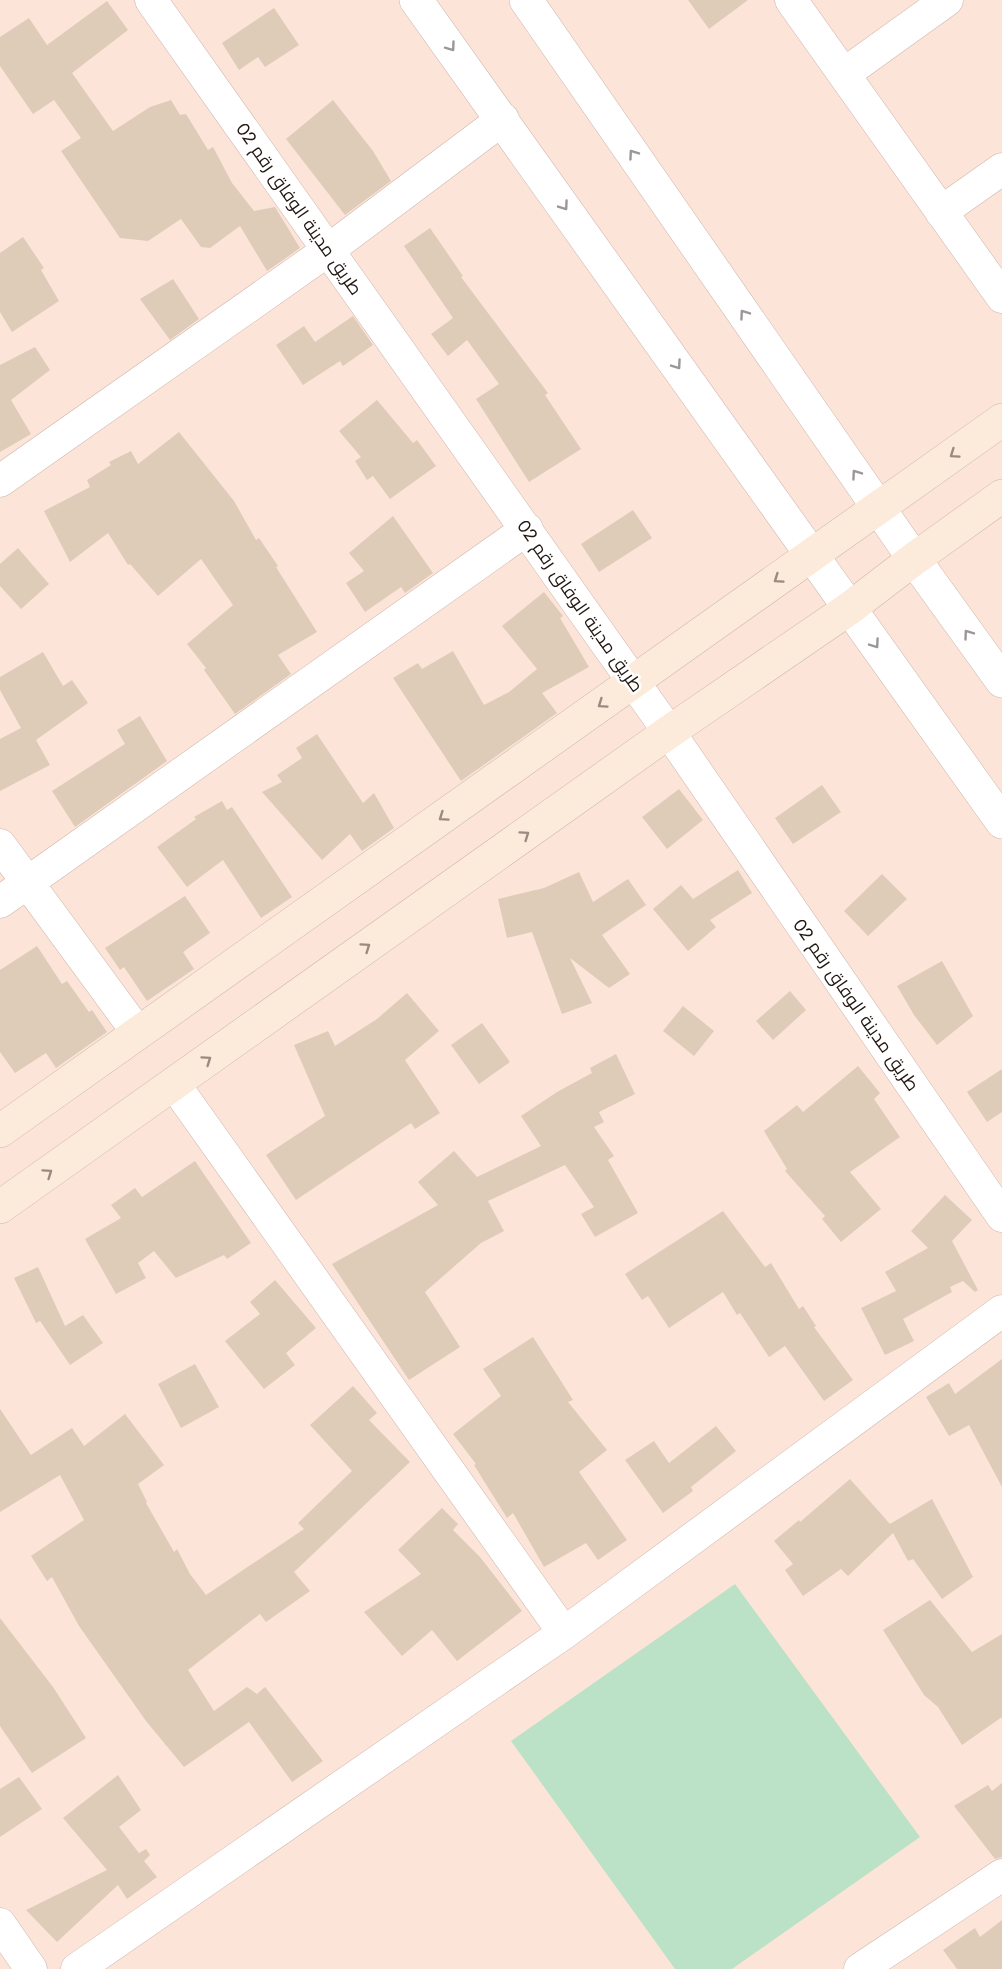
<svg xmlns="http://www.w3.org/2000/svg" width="1002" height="1969" font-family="Jost,Cairo,sans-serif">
<rect width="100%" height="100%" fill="#fde4d8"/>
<path fill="#bbe2c7" d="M735,1584L920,1837L732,1969H675L511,1741Z"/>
<path fill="#deccb9" d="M688,0H748L709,29Z
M107,1L128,30L72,73L113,131L150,107L171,100L180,115L186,114L208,150L213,147L232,183L254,211L275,207L300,248L273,267L267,271L240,226L210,248L201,247L181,219L148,241L120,238L61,151L81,138L54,100L33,114L0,66V37L29,18L47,45Z
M274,8L299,45L265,67L258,57L239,70L222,43Z
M333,100L373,151L391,181L345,215L286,139Z
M430,228L463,276L461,277L548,393L545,395L581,449L529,482L476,399L499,384L467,340L448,356L431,334L453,318L404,246Z
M23,237L44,268L41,270L59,301L12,332L0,312V253Z
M173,279L199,319L170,340L140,299Z
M353,316L373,345L343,366L340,361L303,385L276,345L304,326L315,342Z
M35,347L50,370L11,400L31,434L0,452V365Z
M377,400L413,443L417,440L436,466L390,499L373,476L367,480L355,461L361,457L339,431Z
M179,432L234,501L256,540L259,538L278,566L276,567L317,632L278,655L291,674L235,714L204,670L206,668L187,644L233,605L201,559L158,596L130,564L128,565L108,533L70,562L44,511L90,487L87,480L111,465L109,462L131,451L138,464Z
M633,510L652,538L599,572L581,544Z
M393,516L433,573L405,593L401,587L365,612L346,583L364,571L349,553Z
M18,548L49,584L21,609L0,586V564Z
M544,592L563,616L560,618L589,667L542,693L557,713L461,781L393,678L418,663L422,669L453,651L484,705L509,692L537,669L502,626Z
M43,652L63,686L72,680L88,703L36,740L50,765L0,791V739L21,728L0,690V677Z
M140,716L167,761L75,827L52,791L125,744L117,730Z
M317,734L363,803L374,793L394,828L362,851L350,834L322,860L262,792L282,782L277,775L302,758L296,748Z
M822,785L841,812L793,844L775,818Z
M679,789L703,820L667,849L642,817Z
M222,801L227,810L232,807L292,897L261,918L223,860L187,887L157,847L196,819L194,817Z
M738,870L752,893L710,920L716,927L688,951L653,909L681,885L693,899Z
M579,872L593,902L628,879L646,905L602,935L630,974L609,988L570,958L592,1003L562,1014L532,932L507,938L498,899L544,888Z
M882,874L907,899L868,936L844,911Z
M185,896L210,933L183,952L194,969L147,1001L124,967L120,970L105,948Z
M37,946L62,984L67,981L89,1012L92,1010L107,1032L56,1068L46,1053L15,1073L0,1052V970Z
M942,961L973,1016L937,1045L914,1015L897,986Z
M790,991L806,1010L773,1040L756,1021Z
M407,993L439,1031L405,1060L440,1113L415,1129L411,1123L296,1200L266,1155L325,1116L294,1045L328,1031L335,1046L377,1019Z
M683,1006L714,1031L694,1056L663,1031Z
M482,1023L510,1062L479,1084L451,1045Z
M616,1054L635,1094L599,1112L604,1122L594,1127L614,1156L608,1160L638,1213L595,1237L581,1214L594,1207L565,1165L488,1201L504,1231L481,1243L425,1292L460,1347L409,1380L332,1264L438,1205L418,1182L454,1151L477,1177L541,1146L521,1116L557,1092L592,1073L590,1068Z
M858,1066L880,1093L874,1099L900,1137L850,1172L881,1209L841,1242L822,1219L825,1216L785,1171L787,1169L764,1131L797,1105L803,1112Z
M1002,1069V1112L987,1122L967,1092Z
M195,1161L251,1243L227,1259L224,1255L176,1278L154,1251L138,1263L146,1278L116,1294L85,1239L121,1218L111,1205L135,1188L142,1197Z
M945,1195L972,1220L952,1241L978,1290L975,1292L963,1281L950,1287L952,1292L903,1319L914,1341L885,1355L861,1308L896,1291L885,1272L928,1248L911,1231Z
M723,1211L765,1267L771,1263L799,1309L803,1306L816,1326L814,1327L853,1380L824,1401L785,1346L769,1357L740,1313L737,1315L723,1292L669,1328L648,1296L642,1300L625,1274Z
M38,1267L65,1326L83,1315L103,1343L70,1365L40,1321L36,1323L14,1278Z
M275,1280L316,1328L286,1353L295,1365L264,1389L225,1341L260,1314L250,1302Z
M533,1337L573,1400L568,1402L607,1450L579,1472L627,1540L598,1560L586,1543L544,1567L513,1513L507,1518L474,1465L476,1464L453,1434L501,1396L483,1369Z
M1002,1359V1487L969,1425L949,1436L926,1397L949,1383L955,1394Z
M195,1364L219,1407L181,1428L158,1384Z
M353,1386L377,1413L369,1420L410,1462L294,1572L310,1591L266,1622L260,1614L188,1670L214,1711L247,1687L257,1694L265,1687L323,1761L292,1782L249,1722L184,1767L146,1721L79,1626L52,1577L47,1581L31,1556L84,1520L60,1475L0,1512V1409L31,1455L72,1428L84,1446L125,1414L164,1465L138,1484L147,1502L146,1503L174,1552L177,1549L190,1574L206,1595L304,1529L298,1523L352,1471L310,1425Z
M716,1426L736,1451L691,1487L693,1491L663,1513L625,1460L654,1441L669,1463Z
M850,1479L890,1524L932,1499L973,1577L942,1599L913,1559L908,1561L893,1533L848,1576L841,1569L803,1596L785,1570L793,1564L774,1541L799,1520L800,1522Z
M442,1508L458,1524L453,1530L480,1557L522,1611L457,1661L432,1630L402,1656L364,1612L421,1574L398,1550Z
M930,1600L972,1652L1002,1634V1717L962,1745L938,1707L924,1695L883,1630Z
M0,1618L53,1687L86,1738L32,1773L0,1726Z
M118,1775L141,1810L119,1827L139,1853L146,1849L150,1855L144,1861L157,1877L127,1899L118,1885L57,1942L26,1910L107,1870L63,1818Z
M19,1777L42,1809L0,1837V1789Z
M1002,1783V1857L995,1859L954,1806L988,1785L992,1791Z
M1002,1920V1969H957L943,1950L975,1928L980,1937Z"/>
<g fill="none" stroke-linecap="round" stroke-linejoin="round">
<g stroke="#ceb6ab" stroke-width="33">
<path id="minor" d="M151,0L669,732L1002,1216
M791,0L1002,297
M844,74L947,0
M941,212L1002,169
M0,481L327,251L503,119
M0,845L138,1033
M0,902L527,529
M174,1084L564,1633
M0,1924L31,1969
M77,1969L564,1633L1002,1311
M860,1969L1002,1875"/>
</g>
<g stroke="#ceb6ab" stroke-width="34">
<path id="tertiary" d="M416,0L1002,822
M526,0L914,559L1002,681"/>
</g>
<g stroke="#ceb6ab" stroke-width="34">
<path id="secondary" d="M0,1131L1002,420
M0,1207L669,732L850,608L914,559L1002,496"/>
</g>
<use href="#minor" stroke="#fff" stroke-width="32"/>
<use href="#tertiary" stroke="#fff" stroke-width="33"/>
<use href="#secondary" stroke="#fceada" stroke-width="33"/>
</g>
<defs><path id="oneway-chevron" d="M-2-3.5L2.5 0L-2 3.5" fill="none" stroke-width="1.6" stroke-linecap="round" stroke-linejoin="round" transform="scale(1.5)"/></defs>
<g stroke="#9b9795">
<use href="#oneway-chevron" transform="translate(451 47) rotate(54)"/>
<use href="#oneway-chevron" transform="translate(633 154) rotate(-125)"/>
<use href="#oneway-chevron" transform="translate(564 206) rotate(55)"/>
<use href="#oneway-chevron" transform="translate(744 314) rotate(-125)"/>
<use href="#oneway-chevron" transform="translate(677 365) rotate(55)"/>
<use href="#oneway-chevron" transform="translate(856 474) rotate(-125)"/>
<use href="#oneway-chevron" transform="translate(968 634) rotate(-126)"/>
<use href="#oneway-chevron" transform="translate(875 644) rotate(55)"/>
</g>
<g stroke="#998b80">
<use href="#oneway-chevron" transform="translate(954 454) rotate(145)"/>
<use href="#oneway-chevron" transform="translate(778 579) rotate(145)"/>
<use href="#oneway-chevron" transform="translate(602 704) rotate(145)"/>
<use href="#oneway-chevron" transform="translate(443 817) rotate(145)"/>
<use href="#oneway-chevron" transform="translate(525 835) rotate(-35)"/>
<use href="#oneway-chevron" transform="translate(366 947) rotate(-35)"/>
<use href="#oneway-chevron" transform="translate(207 1060) rotate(-35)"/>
<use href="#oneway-chevron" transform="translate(48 1173) rotate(-35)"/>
</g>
<g text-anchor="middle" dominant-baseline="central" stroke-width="5" stroke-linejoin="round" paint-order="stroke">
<g font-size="18" fill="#201713" stroke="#fff">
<text transform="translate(299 209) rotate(55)">طريق مدينة الوفاق رقم 02</text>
<text transform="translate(580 606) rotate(55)">طريق مدينة الوفاق رقم 02</text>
<text transform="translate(856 1005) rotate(55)">طريق مدينة الوفاق رقم 02</text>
</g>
</g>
</svg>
